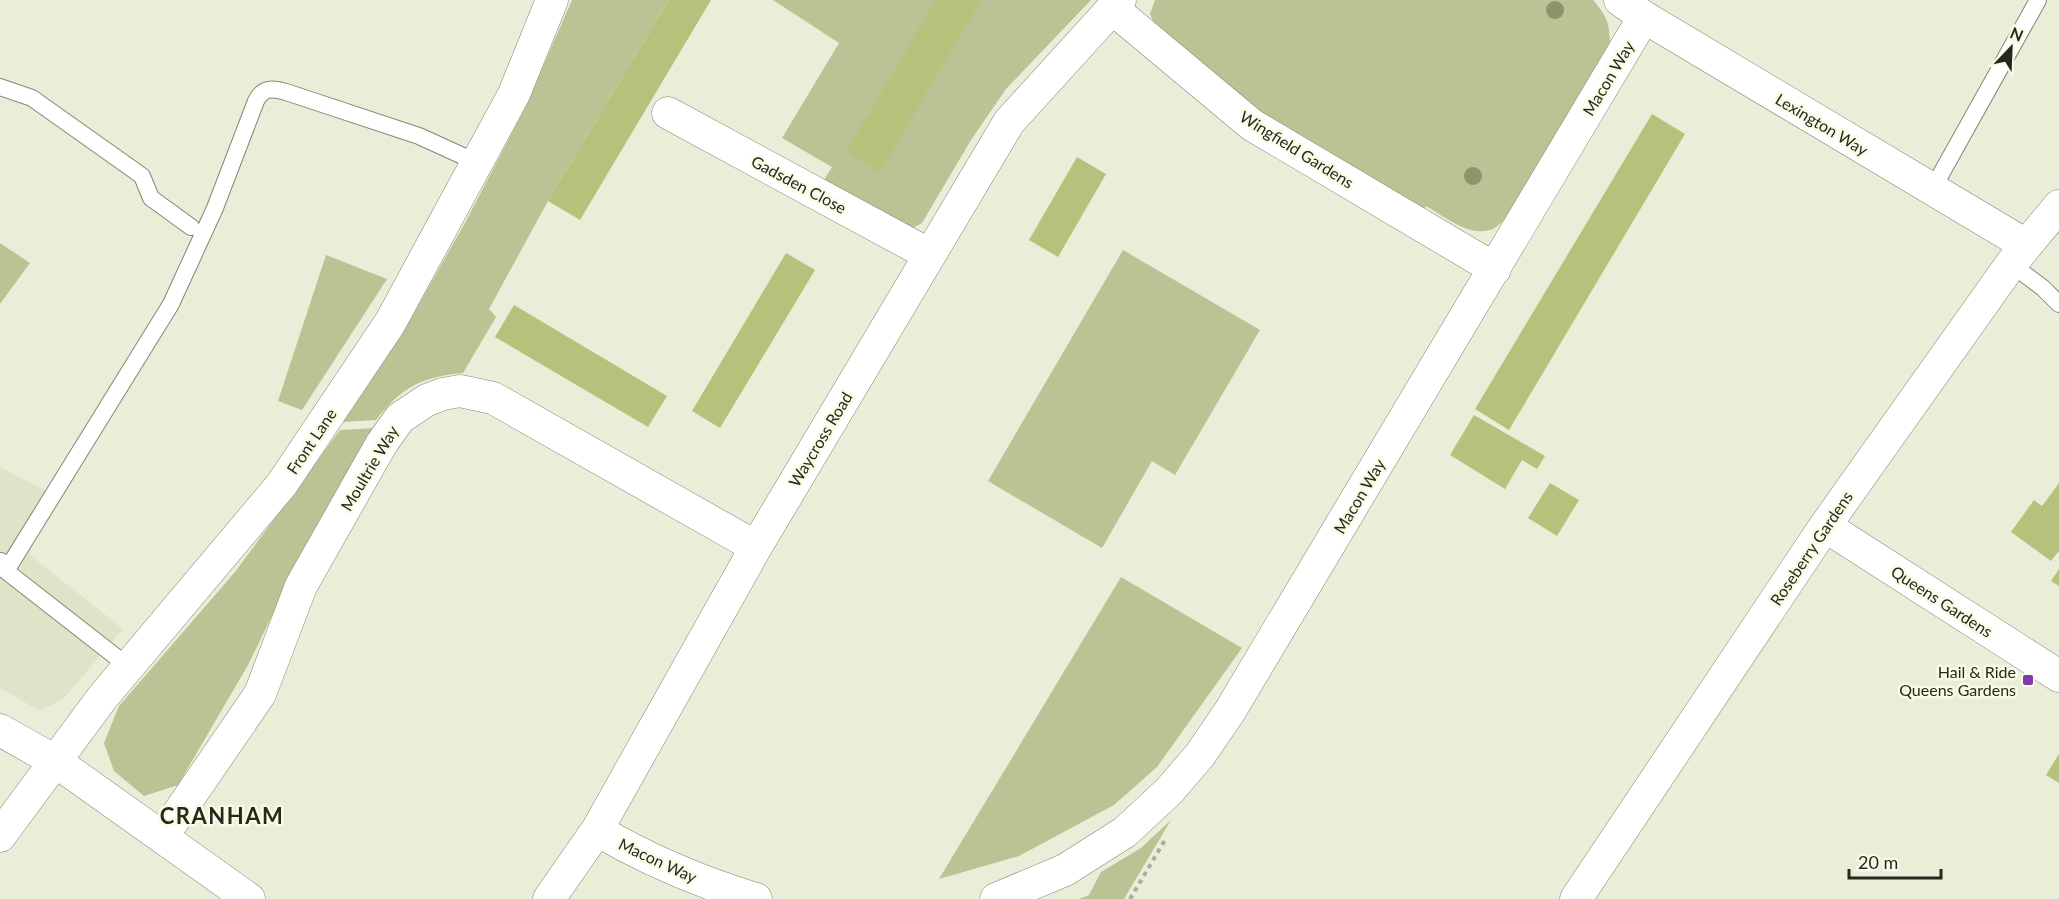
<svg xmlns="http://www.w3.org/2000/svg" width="2059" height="899" font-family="Lato,sans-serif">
<rect width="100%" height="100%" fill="#e9eed8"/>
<path fill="#dde4c7" d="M0,467L46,491L30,555L123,629L64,698L40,711L0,688Z"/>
<path fill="#b9c393" d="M572,0H669L548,201L489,309L496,317L463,373C421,377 402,387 376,420L342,422L405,329L466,221L524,110Z
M773,0H1091L1006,89L971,140L922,223L908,231L821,185L832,167L782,138L839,43Z
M1155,0H1593C1608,17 1610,25 1610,48L1511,220L1506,217C1503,220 1500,225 1496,227C1474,241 1445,217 1426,206L1423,211L1257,112L1156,28L1150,14Z
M0,243L30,263L0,304Z
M1123,250L1260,330L1175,475L1152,461L1102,548L988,481Z
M326,255L387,279L302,410L278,401Z
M376,428L303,552L248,665L178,785L144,796L114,771L104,743L119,706L235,572L340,430Z
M1121,577L1242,648L1157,767L1114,805L1019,856L939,879Z
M1171,820L1124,899H1079L1089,895L1101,872L1141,848Z"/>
<path fill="#b4c27b" d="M669,0H711L580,220L548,201Z
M936,0H981L880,172L846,152Z
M1652,114L1685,134L1509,430L1475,409Z
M1077,157L1106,174L1058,257L1029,240Z
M786,253L815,270L720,428L692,411Z
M514,305L667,396L648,427L495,337Z
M1474,415L1545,456L1537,469L1522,460L1505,489L1450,455Z
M1550,483L1579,500L1557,536L1528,518Z
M2059,483V551L2051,561L2011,532L2034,500L2042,506Z
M2059,569V586L2051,581Z
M2059,754V783L2046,775Z"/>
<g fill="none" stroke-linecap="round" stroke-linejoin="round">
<g stroke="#848874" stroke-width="18">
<path id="service" d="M0,87L32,98L142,176L151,198L191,227
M1932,190L2038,0
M2011,264L2043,288L2059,304
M1,561L6,571L129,667
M6,571L171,304L215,208L256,101C263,87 273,88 286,92L419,136L476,162"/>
</g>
<g stroke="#848874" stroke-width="33">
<path id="minor" d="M1620,0L1644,17L2026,245
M1113,9L1252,125L1495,269
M668,113L930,255
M1825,526L2059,676
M0,730L55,761L249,899
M597,830C646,859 700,882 756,899
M0,836L102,698L282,484L390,323L514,94L552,0
M162,837L260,694L301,586L382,443L400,418L427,400L443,394L460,391L493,398L756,547
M549,899L597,830L756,547L1009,122L1120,0
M996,899L1065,870L1125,832L1169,791L1200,755L1230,711L1644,17
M1576,899L1825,526L2011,264L2059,206"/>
</g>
<path stroke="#a9ad9c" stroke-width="4" stroke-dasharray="4.5 4.5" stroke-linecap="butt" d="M1130,899L1165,840"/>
<use href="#service" stroke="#fff" stroke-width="16"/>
<use href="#minor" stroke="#fff" stroke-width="32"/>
</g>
<g fill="#8d936c">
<circle cx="1555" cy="10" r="9"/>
<circle cx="1473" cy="176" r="9"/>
</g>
<rect fill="#823bae" stroke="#f7fce5" stroke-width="2" x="2022" y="674" width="12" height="12" rx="3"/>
<g text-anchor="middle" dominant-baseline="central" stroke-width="5" stroke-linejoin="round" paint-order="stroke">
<g font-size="16" fill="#262820" stroke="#f7fce5">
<text transform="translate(1608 78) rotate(-59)">Macon Way</text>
<text transform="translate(1822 124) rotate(31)">Lexington Way</text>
<text transform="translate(1297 149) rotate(32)">Wingfield Gardens</text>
<text transform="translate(799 184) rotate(28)">Gadsden Close</text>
<text transform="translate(820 439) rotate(-59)">Waycross Road</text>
<text transform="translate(311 441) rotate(-56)">Front Lane</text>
<text transform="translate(369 468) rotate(-59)">Moultrie Way</text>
<text transform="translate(1359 496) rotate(-59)">Macon Way</text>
<text transform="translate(1811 548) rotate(-56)">Roseberry Gardens</text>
<text transform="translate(1942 601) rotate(33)">Queens Gardens</text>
<text transform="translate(658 860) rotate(25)">Macon Way</text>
</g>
<g font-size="16" fill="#262820" stroke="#f7fce5" text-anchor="end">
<text x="2016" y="671">Hail &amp; Ride<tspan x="2016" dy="18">Queens Gardens</tspan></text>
</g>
<g font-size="22" font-weight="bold" letter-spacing="1.5" fill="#262820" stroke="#f7fce5">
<text x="222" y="815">CRANHAM</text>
</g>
</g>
<g transform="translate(2011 48) rotate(23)" stroke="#f7fce5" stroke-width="4.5" paint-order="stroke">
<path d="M0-4.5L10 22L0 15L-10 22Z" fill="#262820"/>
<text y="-9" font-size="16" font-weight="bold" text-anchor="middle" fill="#262820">N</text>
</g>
<path d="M1849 869v9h92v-9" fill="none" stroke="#262820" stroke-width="3"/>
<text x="1858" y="869" font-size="18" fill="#262820" stroke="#f7fce5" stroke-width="4.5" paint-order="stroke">20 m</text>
</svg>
